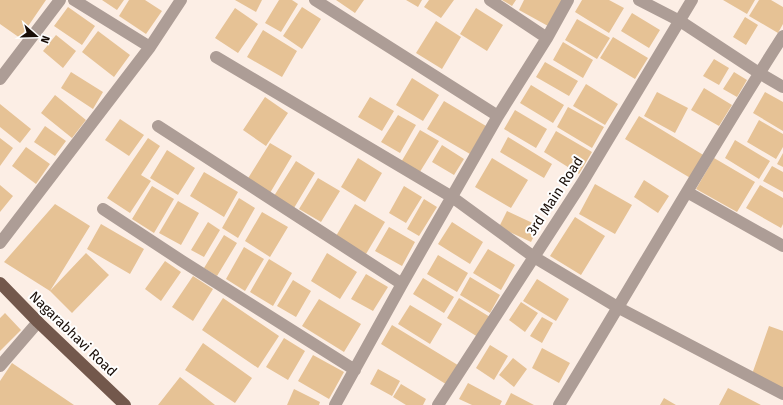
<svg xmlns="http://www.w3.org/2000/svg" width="783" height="405" font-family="'Fira Sans',sans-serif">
<rect width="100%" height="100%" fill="#fceee5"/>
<path fill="#e6c295" d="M0,0H46L20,38L0,24Z
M102,0H124L117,10Z
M129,0H145L162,11L146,34L119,16Z
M235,0H262L256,12Z
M279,0H292L298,4L281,32L265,23Z
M336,0H364L355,13Z
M406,0H422L418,7Z
M429,0H454L441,18L424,7Z
M502,0H516L512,6Z
M524,0H562L548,26L519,10Z
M582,0H609L624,8L609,33L575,12Z
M723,0H755L747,14Z
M759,0H771L783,7V24L778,33L749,16Z
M68,7L95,26L82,45L54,26Z
M302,7L321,19L302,49L283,36Z
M235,8L258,24L238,53L215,38Z
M476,8L503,25L487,51L460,34Z
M632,13L660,30L649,48L621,31Z
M745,17L758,25L746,45L733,37Z
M577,19L610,38L597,59L565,40Z
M436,21L461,37L442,69L416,53Z
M263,30L297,51L282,77L247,57Z
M98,31L130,55L114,77L82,52Z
M56,35L76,51L63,68L43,51Z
M613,37L648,58L635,79L600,58Z
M563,42L593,60L583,78L553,60Z
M714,59L729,68L719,85L703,76Z
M545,62L578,81L569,96L536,77Z
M71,72L103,92L93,109L61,88Z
M734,72L747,80L737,97L723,89Z
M412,78L439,95L423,121L396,105Z
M586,84L618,104L605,125L573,106Z
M531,85L564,105L553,123L520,103Z
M704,88L732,105L719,126L691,110Z
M657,92L688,108L675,133L644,116Z
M765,92L783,102V131L753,113Z
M55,95L86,120L72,138L41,113Z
M265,97L288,113L266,146L243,130Z
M370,97L394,111L382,131L358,117Z
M444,101L486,126L470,154L427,129Z
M0,104L31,129L20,143L0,127Z
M568,107L604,127L592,148L557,127Z
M515,110L547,129L536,148L504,129Z
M398,115L416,125L400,153L381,142Z
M639,116L705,156L692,179L625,139Z
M120,119L144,135L129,156L105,140Z
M759,120L783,134V147L776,159L747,142Z
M45,126L66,141L55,156L34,142Z
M420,130L439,141L418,175L400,164Z
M556,131L592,152L579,174L544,152Z
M508,137L552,164L544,178L500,152Z
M0,138L13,148L0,166Z
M148,138L160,146L141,175L151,181L130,213L107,198Z
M735,140L770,161L759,179L725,158Z
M270,143L292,156L270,193L247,180Z
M442,145L464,159L454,175L432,162Z
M26,147L50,164L36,184L12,166Z
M167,150L195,168L178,195L150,178Z
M783,153V167L777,164Z
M358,158L382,173L365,202L341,187Z
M492,158L528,180L511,208L475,187Z
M714,158L755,182L737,212L696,189Z
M296,161L315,173L294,208L274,196Z
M772,166L783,172V192L763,181Z
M204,172L238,192L224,217L190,196Z
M318,178L340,191L321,222L299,209Z
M644,180L669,196L658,213L634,197Z
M595,184L632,205L615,234L579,214Z
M0,185L13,196L0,212Z
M760,185L783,198V224L781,228L746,208Z
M152,186L174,199L154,233L132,219Z
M404,186L422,197L406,223L389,213Z
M239,198L255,208L238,238L222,228Z
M424,199L437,207L419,236L407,229Z
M178,201L199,213L181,245L159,233Z
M55,204L90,226L50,291L4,262Z
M355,204L385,222L366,254L336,236Z
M507,211L539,226L531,242L499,227Z
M262,212L288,227L270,257L245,241Z
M575,217L605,236L581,275L550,256Z
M208,222L220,230L204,257L191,250Z
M452,222L483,242L470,264L438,244Z
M101,224L144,249L130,274L87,249Z
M389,227L415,242L402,266L375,251Z
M224,235L237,243L217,276L204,268Z
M244,247L264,259L245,291L226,279Z
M488,249L515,265L501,290L473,273Z
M86,253L109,275L72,313L50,291Z
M327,253L357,272L340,299L311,281Z
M438,255L468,273L457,292L427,274Z
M269,259L292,273L273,306L250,292Z
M165,261L181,272L161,301L145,289Z
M366,274L388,287L373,311L351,299Z
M193,276L213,289L193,321L172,307Z
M470,277L500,295L490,313L460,295Z
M423,278L454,297L444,313L413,294Z
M537,279L569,299L556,321L523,301Z
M293,280L311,291L296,317L277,306Z
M223,298L279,336L258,368L202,330Z
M459,298L490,317L478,337L447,318Z
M319,299L361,324L344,352L302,326Z
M521,302L538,313L525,332L509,320Z
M410,305L442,324L430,344L398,324Z
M5,313L21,330L0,351V318Z
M542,317L553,323L542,343L530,336Z
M392,325L461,367L449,386L381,344Z
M769,326L783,331V388L751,377Z
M284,338L305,351L288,380L266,367Z
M203,343L252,378L235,403L185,370Z
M490,345L508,356L494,380L476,368Z
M542,348L570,363L559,383L532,368Z
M313,355L344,372L329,399L298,381Z
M513,358L527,369L514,387L499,375Z
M12,363L74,405H0V381Z
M378,369L400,381L392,396L370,384Z
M180,377L215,405H158Z
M468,383L502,401L500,405H472L459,399Z
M401,384L426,399L423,405H406L393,397Z
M728,388L761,405H719Z
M294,389L320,402L319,405H287Z
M511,393L534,405H505Z
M664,398L676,405H660Z"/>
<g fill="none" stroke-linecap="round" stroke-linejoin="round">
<path stroke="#ad9d96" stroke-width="12" d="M74,0L150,47
M315,0L498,116
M490,0L547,38
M639,0L680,21L759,73L783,87
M216,57L452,197L534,257L619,308L783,394
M0,79L60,0
M158,126L402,284
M687,192L783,246
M103,209L182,261L355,370
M0,243L150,47L181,0
M0,366L38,322
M335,405L402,284L498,116L547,38L568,0
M438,405L582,183L692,0
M559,405C634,283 705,157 783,36"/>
<path stroke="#73584c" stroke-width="12" d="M0,283L38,322L125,405"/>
</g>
<g text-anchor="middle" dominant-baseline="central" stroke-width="4" stroke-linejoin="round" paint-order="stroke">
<g font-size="14" fill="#180d07" stroke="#fefefe">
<text transform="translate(555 196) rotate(-57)">3rd Main Road</text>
<text transform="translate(73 334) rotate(44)">Nagarabhavi Road</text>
</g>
</g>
<g transform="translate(36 36) rotate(110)" stroke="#fefefe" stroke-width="3" paint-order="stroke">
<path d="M0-3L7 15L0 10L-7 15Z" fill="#180d07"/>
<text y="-6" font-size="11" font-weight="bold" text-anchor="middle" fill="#180d07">N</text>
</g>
</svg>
